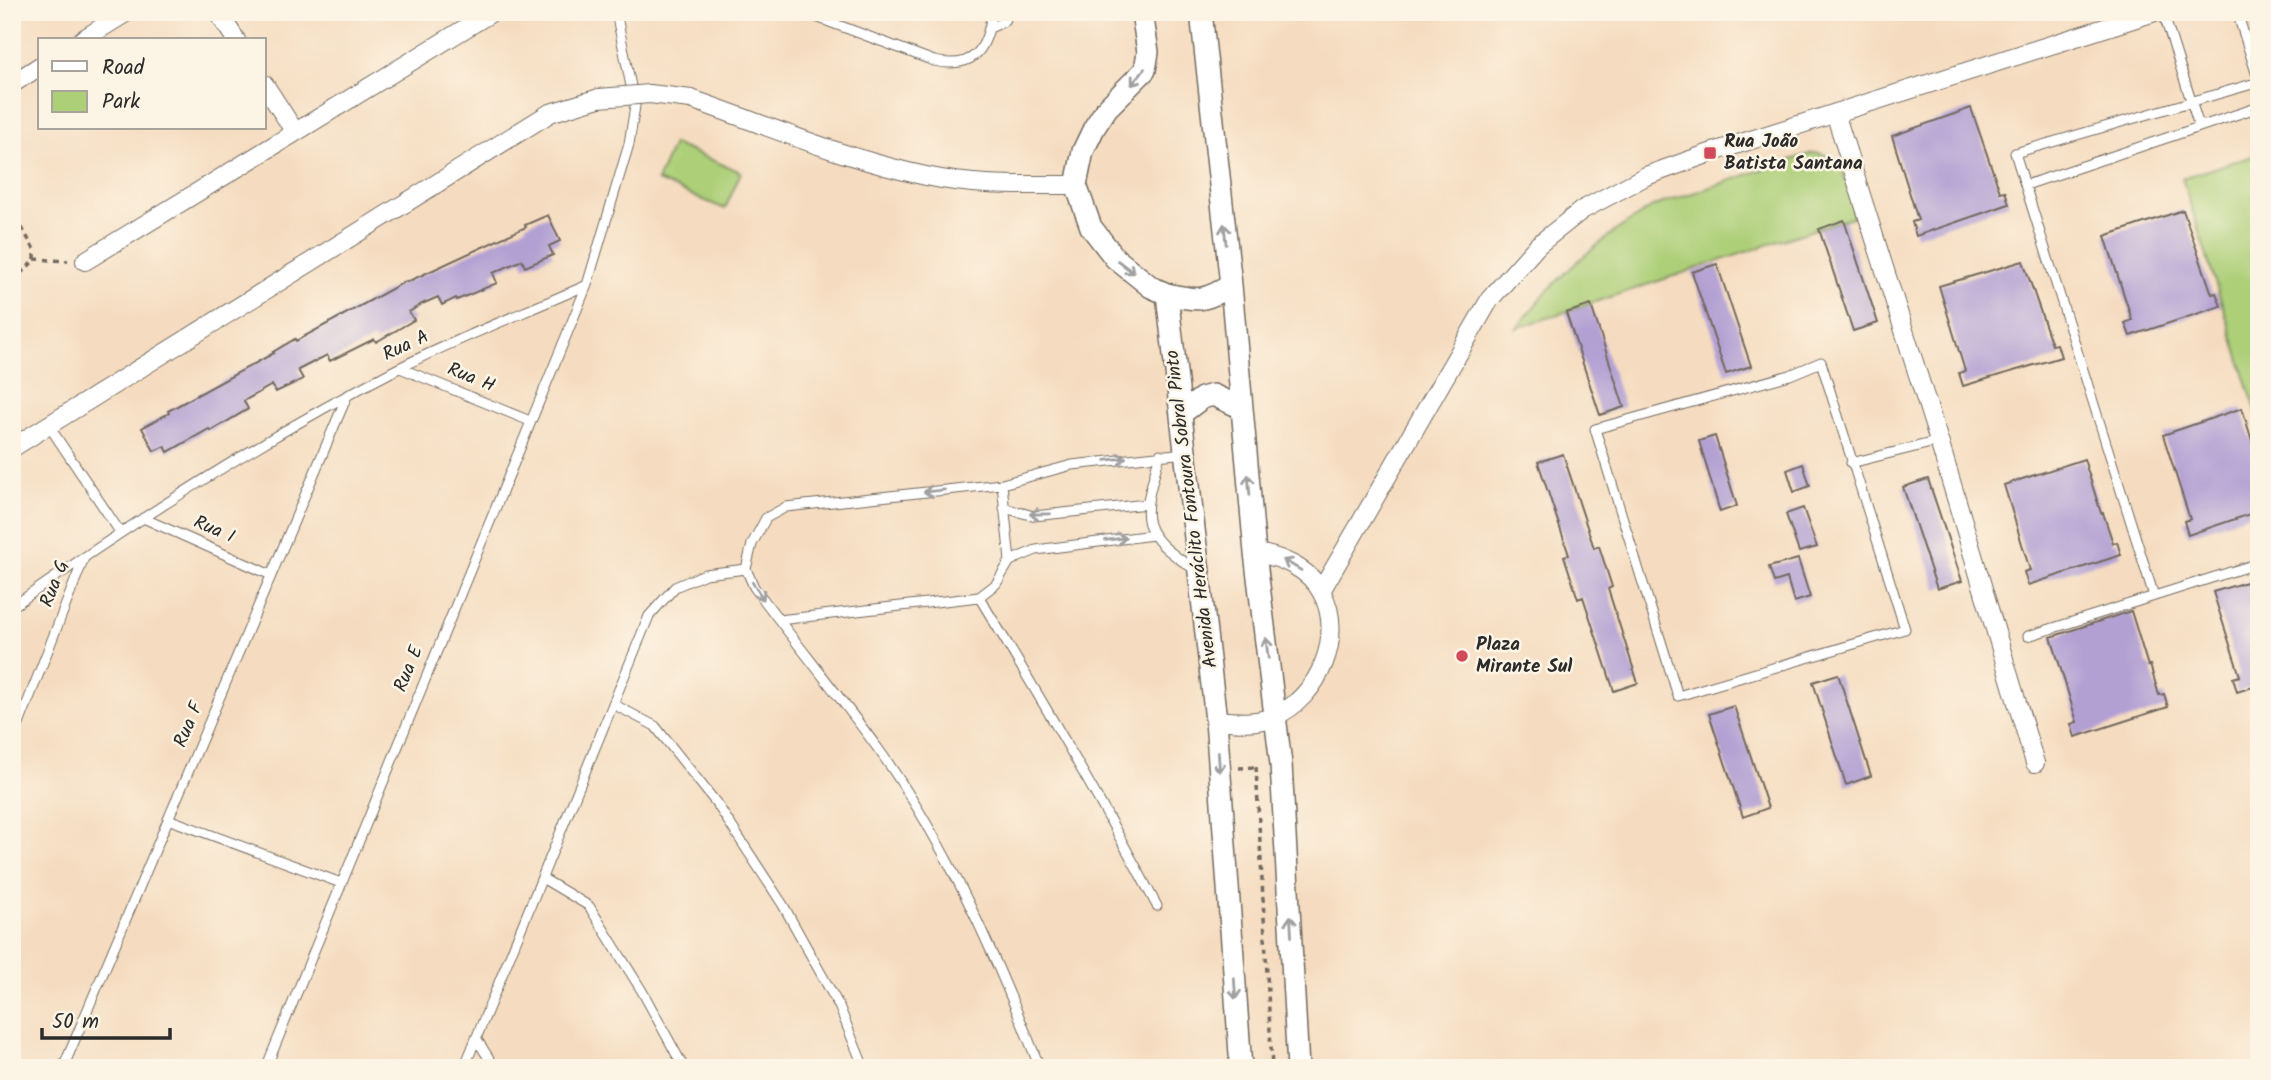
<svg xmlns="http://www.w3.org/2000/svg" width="2271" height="1080" font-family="Kalam,sans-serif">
<rect width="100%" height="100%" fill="#fcf5e5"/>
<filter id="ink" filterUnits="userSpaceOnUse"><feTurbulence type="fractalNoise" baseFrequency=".0143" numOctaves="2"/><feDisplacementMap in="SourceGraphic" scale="14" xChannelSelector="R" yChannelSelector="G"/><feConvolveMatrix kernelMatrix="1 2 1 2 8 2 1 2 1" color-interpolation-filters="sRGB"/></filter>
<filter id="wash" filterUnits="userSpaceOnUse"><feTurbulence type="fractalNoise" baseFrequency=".00686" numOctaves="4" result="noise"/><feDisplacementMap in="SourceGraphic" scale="28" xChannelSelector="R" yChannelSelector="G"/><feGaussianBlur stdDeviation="1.57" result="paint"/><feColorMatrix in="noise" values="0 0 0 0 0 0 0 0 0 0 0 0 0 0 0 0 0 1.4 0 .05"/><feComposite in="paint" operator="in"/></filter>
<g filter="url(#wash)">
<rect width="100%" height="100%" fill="#f5dcc0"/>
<path fill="#adcf78" stroke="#6c7d52" stroke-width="2" d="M673,144L741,172L725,209L657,181Z
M1812,153C1846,152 1848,191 1855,216L1517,328L1546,292L1579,260L1615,231L1654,206Z
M2259,154V420L2182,178Z"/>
<g id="blocks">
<path fill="#b3a0d3" d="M1971,108L2000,192L2005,191L2009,204L1916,236L1912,222L1918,220L1892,136Z
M2183,210L2212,294L2216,293L2221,306L2130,336L2125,323L2132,320L2105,236Z
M548,215L560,241L549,246L553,255L525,267L522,260L493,273L497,283L457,300L456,298L442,305L438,297L422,304L409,312L414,320L376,342L374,339L330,361L327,355L298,370L303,379L276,392L272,385L244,401L248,409L211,431L209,429L168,452L165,446L154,451L142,428L169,413L168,411L274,353L273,352L295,339L296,341L406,281L407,282L526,227L525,225Z
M1844,220L1878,323L1853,331L1819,229Z
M2023,261L2052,345L2057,344L2061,357L1963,386L1959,373L1965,371L1939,286Z
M1717,264L1751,366L1726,374L1692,272Z
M1591,305L1624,407L1600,415L1566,313Z
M2242,408L2259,464V511L2188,535L2184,521L2190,519L2163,435Z
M1715,436L1737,506L1720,512L1699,441Z
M1563,454L1594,548L1599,546L1612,587L1608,589L1638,683L1614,691L1583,597L1578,599L1564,556L1569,555L1538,462Z
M2084,459L2101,513H2103L2113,543L2117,542L2121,555L2028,585L2024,572L2030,570L2004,485Z
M1803,464L1810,486L1794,492L1787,470Z
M1928,479L1962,581L1937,589L1903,487Z
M1803,508L1817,547L1799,552L1786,514Z
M1798,559L1810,597L1794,602L1787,578L1774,582L1769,567Z
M2259,578V685L2237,692L2233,678L2240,676L2213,592Z
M2131,611L2148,666L2150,665L2159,695L2164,694L2168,707L2075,737L2071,724L2077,722L2051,637Z
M1838,674L1871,776L1846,785L1813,682Z
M1734,706L1768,808L1743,817L1709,714Z"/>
</g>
</g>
<g filter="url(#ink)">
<use href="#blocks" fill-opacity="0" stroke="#72695f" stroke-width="2"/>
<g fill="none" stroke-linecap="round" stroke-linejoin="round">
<g stroke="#72695f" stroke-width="11">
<path id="service" d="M803,12L934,61C974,70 987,50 992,12
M2163,12L2199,126
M990,28L1003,22L1010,12
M2026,185L2259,107
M1821,362L1905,629L1678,696L1595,429L1790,375Z
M400,368L530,421
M49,426L120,532
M1160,454C1141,521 1136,531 1197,571
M1851,463L1939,441
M1002,484L1010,561L996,584L979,597L779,620L754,587L746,569L752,544L766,518L786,507L1002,484L1072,465L1185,453
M1004,508L1034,516L1147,504
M143,518L271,575
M1010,561L1036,550L1153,535
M2154,596L2015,153L2259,82L2237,12
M979,597C1041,698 1101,801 1157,906
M12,607C136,520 263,438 397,369C458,338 524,313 587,285
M779,620C812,663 847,706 879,750C949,847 996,958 1040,1068
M2028,636L2259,563
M613,704L655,726L717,804L783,905L839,1006L864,1068
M12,742L84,558
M168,819L341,883
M542,878L589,906L642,991L684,1068
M476,1038L495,1068
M63,1068L347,396
M266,1068L587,285L629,144L635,106L616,12
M464,1068L649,616L675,587L705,574L746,569"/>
</g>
<g stroke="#72695f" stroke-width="20">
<path id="minor" d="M218,12L236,40
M82,40L127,12
M12,84L40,66
M264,84L295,132
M691,99C769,126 845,159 926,176C975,187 1026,185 1076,185
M1835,113L1939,441L2035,763
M85,261L492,12
M12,448L550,113L599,98
M1321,591L1490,299L1538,245L1582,210L1646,176L1710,153L2155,12
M1216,720C1236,722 1257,724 1275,716C1319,697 1345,636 1322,593C1310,569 1280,556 1255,553"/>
</g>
<g stroke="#72695f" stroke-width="24">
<path id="tertiary" d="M1142,12L1148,52L1145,70L1107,108L1094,128L1083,151L1076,185L1091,227L1115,258L1151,287L1167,294L1216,720L1241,1068
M1201,12L1231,285L1255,553L1281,764L1298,1068
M1167,294C1198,301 1204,302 1231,285
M1181,414L1202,398L1213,395L1242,408"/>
</g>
<path stroke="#72695f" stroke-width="3.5" stroke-dasharray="5 5" stroke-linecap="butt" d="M12,210L35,251V259L26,269L12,279
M35,259L68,261
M1256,767L1272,1068
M1239,768L1255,767"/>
<use href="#service" stroke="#fff" stroke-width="9"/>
<use href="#minor" stroke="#fff" stroke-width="18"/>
<use href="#tertiary" stroke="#fff" stroke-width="21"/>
<g stroke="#72695f" stroke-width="20" stroke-linecap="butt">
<path id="minor-bridge" d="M599,98L650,94L691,99"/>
</g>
<use href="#minor-bridge" stroke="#fff" stroke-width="18"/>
</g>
<defs><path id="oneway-shaft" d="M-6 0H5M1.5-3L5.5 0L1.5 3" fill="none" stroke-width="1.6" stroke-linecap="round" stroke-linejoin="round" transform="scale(1.75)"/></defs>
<g stroke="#a0a0a0">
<use href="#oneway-shaft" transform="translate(1138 77) rotate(128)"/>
<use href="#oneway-shaft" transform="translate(1225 234) rotate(-96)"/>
<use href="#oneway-shaft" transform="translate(1126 267) rotate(38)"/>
<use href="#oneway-shaft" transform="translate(1116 459) rotate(-7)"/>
<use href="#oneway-shaft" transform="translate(1249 485) rotate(-95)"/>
<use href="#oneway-shaft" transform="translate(934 491) rotate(174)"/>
<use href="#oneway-shaft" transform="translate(1040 514) rotate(179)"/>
<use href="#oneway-shaft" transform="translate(1116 539) rotate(-7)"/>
<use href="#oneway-shaft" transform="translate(1292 565) rotate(-149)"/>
<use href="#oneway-shaft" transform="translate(758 591) rotate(57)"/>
<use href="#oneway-shaft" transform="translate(1267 648) rotate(-97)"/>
<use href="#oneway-shaft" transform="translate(1219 762) rotate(86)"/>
<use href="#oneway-shaft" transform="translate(1291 926) rotate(-93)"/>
<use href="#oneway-shaft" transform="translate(1235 989) rotate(86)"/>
</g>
</g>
<g fill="#d1495b" stroke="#fcf5e5" stroke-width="2.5">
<rect x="1703" y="146" width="14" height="14" rx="3.5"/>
<circle cx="1462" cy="656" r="7"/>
</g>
<g text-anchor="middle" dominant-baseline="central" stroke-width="5" stroke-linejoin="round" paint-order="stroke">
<g font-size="19" font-weight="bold" fill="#2b2b2b" stroke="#fcf5e5" text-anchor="start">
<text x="1724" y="142">Rua João<tspan x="1724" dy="22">Batista Santana</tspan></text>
<text x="1476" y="645">Plaza<tspan x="1476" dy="22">Mirante Sul</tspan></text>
</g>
<g font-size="19" fill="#2b2b2b" stroke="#fcf5e5">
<text transform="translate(406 346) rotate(-25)">Rua A</text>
<text transform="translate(471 378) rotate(22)">Rua H</text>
<text transform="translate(1192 509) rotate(-97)">Avenida Heráclito Fontoura Sobral Pinto</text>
<text transform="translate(214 530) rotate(24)">Rua I</text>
<text transform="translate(55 584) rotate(-69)">Rua G</text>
<text transform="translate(409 669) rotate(-68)">Rua E</text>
<text transform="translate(189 725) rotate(-67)">Rua F</text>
</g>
</g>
<rect width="2271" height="1080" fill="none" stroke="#fcf5e5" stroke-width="42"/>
<rect x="38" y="38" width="228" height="91" fill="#fcf5e5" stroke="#a8a49b" stroke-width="2"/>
<rect x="52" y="61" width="35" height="10" fill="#ffffff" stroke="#a8a49b" stroke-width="2"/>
<text x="102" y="74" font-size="21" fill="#2b2b2b">Road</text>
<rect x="52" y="91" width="35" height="21" fill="#adcf78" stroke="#a8a49b" stroke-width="2"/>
<text x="102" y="108" font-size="21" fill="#2b2b2b">Park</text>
<path d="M42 1028v10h128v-10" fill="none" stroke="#2b2b2b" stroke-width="3.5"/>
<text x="52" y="1028" font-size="21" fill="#2b2b2b" stroke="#fcf5e5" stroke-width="5" paint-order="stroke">50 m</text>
</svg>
